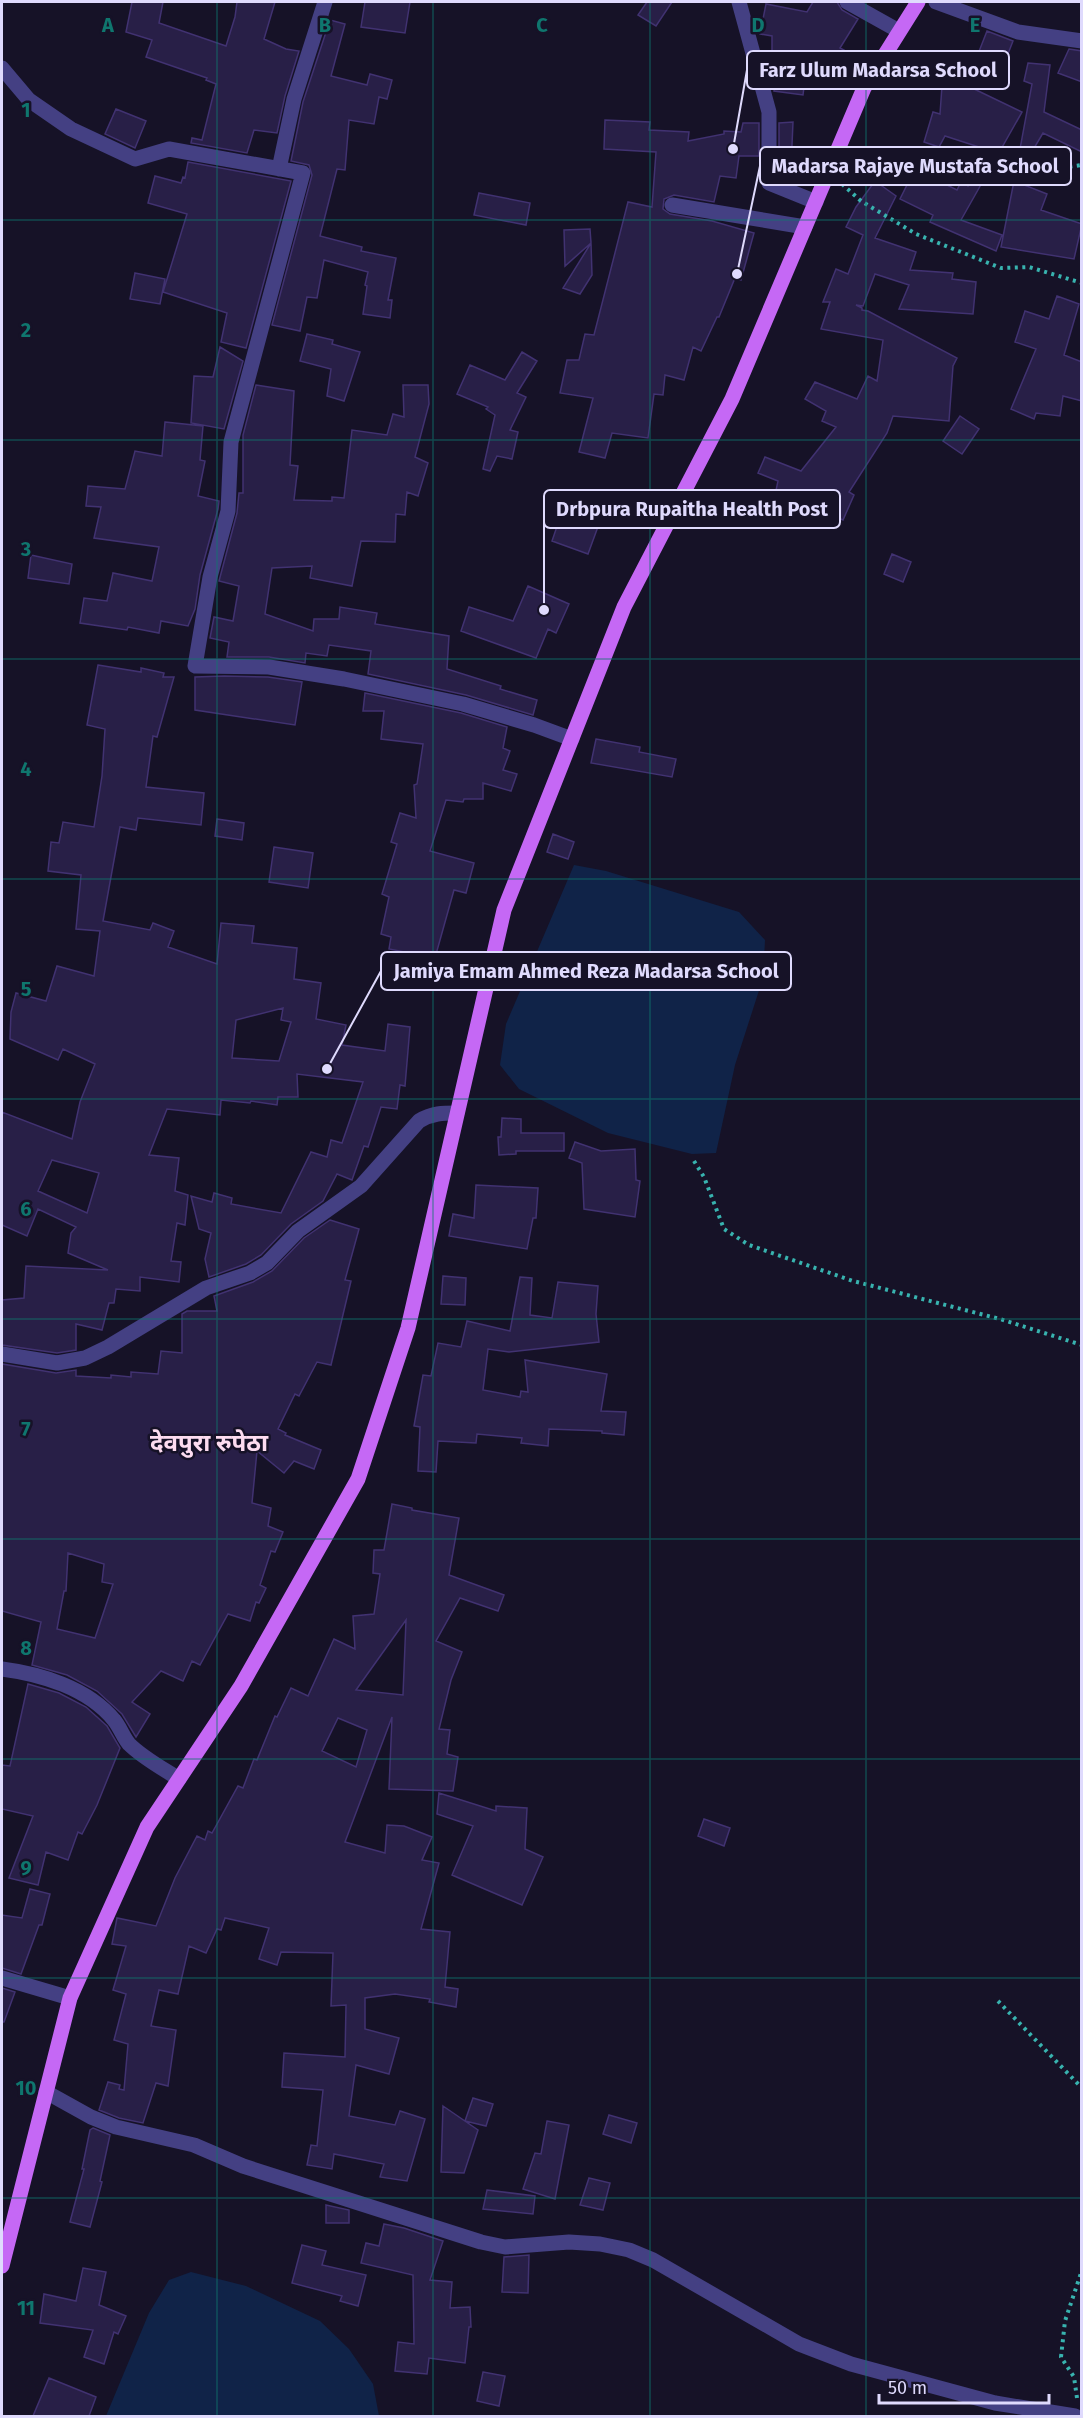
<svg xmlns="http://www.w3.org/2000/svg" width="1083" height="2418" font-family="'Fira Sans','Noto Sans Devanagari',sans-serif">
<rect width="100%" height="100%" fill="#161227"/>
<path fill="#102348" d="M574,865L606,871L739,912L765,940L763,978L735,1065L716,1153L692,1154L608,1133L519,1089L500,1065L506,1024Z
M191,2272L246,2286L320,2321L349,2349L373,2384L379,2416H106L149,2313L169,2280Z"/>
<path fill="#281f47" stroke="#413271" stroke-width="1.5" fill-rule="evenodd" d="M132,2H163L159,23L226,46L235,17L237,2H275L264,39L286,49L299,51L285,96L277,133L254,130L247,153L191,143L192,138L202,140L216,84L206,80L207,78L146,57L152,40L126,32Z
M365,2H410L405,33L361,27Z
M647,2H672L656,26L638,15Z
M813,2H837L842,10L858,19L840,48L844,50L835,67L831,65L824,80L806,72L803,95L774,91L779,60H772V36L760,34L766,4L807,12Z
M330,20L345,24L331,76L367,85L370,74L392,80L387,99L379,97L374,124L349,120L345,170L337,169L320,236L362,247L361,251L396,258L388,300H392L390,318L363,314L367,286L365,285L368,272L324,260L317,298L307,297L300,331L272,325L312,175L309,165L291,161L303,102Z
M987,31L1013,41L1004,64L978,54Z
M1069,49L1082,51V82L1058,73Z
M944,58L972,60L970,87L1022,112L961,220L1002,235L996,251L930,222L933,215L900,199L915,169L957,190L961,182L968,186L982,148L945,136L939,147L924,142L933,112L940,114Z
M1028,63L1050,65L1044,112L1082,130V152L1043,133L1017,177L1015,176L1032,84L1024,81Z
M116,109L146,121L135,148L105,134Z
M605,120L650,122L649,130L689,132L688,141L724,134V131L741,132L743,123H759V156H739L736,178L720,176L714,202L674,195L664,199L663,209L670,214L712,221L754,233L741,280L735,278L719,317H717L701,351L693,347L684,380L665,375L663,395L654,394L648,438L612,433L605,458L579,452L593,398L560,393L567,360H579L585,334L594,335L628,202L652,207L656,152L604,149Z
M793,122L791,168H779V123Z
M188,162L291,181L246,348L221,342L227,313L163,292L187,214L148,203L155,176L181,183L183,177L185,178Z
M875,181L896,196L875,238L916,252L910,270L953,273L952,279L976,282L973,314L899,309L909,285L875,274L863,306L856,305L862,308V310L868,311L957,358L953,366L949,421L893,416L887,433L849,492L854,495L843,520L812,506L806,526L770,519L778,481L758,473L765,457L801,471L836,427L822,421L826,411L805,399L815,382L857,399L868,376L877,381L883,340L821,329L830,302H823L836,269L848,274L863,235L846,227L856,207Z
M1014,181L1047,194L1041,210L1082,224L1074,259L1001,247Z
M479,193L530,203L526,225L474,215Z
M590,229L591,243L565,266L564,230Z
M591,243L592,275L580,294L563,288Z
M135,273L165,279L160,304L130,299Z
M1057,296L1079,304L1064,355L1082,362V401L1063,396L1060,416L1036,413L1034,419L1011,409L1036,349L1015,342L1025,311L1049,319Z
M307,334L333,340L332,344L360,352L344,401L327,396L331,369L300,361Z
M220,347L243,361L224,429L191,423L194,376L213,377Z
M522,352L537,361L517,393L526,397L510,430L518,432L512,459L497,456L490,471L483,469L495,415L486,409L488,407L457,394L470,365L505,380Z
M256,385L294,391L290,465L298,466L294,500L332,501V497L344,498L352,430L387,435L393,414L404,417L403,385H428L429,404L415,457L428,463L418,496L407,492L405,515L396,514L395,542L361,541L352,586L310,578L312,566L272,568L265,614L313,631L314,619H339L340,607L377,613L375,624L449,636L447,669L501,686L500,689L537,700L533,715L466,695L368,674L371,651L329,645L327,656L306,653L305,663L269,657H227L229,642L210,638L214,617L233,621L239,586L219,581L237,513L239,493H243V435Z
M960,416L979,429L962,454L943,441Z
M165,422L203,426L200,460L205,461L198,496L219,501L218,509L200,575L195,609L188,626L161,621L159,633L128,627L127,630L80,623L84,598L107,601L113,573L152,581L159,547L94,538L101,507L86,506L88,486L125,489L135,451L162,456Z
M566,500L603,513L588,554L552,541Z
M892,554L911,562L903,582L884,574Z
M31,555L72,564L69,584L28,578Z
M528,586L569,604L556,633L548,629L536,658L461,631L469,607L513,621Z
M98,665L141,672V668L164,673L163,677H174L157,737L153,736L146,787L204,793L201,825L138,818L136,830L120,827L103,921L150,930L153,923L174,931L168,947L217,964L221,923L254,926L252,943L297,948L294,979L321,983L316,1019L346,1025L342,1045L385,1051L388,1024L410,1027L405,1086L400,1085L397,1109L381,1107L368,1147L364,1146L352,1180L337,1174L323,1201L291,1224L261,1255L246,1264L209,1277L205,1259L211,1233L199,1229L191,1196L212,1202L214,1193L232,1198L231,1204L281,1213L311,1152L327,1157L331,1140L342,1143L363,1082L297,1074L298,1097H278L277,1105L251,1101L250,1103L221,1100L220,1115L167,1109L149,1155L179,1158L175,1191L188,1195L185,1225L177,1223L171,1261L181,1262L179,1282L140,1277V1291L116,1289L114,1303H109L102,1330L76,1324V1350L57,1353L2,1345V1300L24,1298L26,1266L108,1270L68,1253L71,1233L76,1227L38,1209L27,1236L2,1225V1112L72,1139L80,1102L95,1064L63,1049L58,1060L10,1039L11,1012L16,993L46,1001L57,966L94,976L100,931L76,929L81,875L48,871L51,842L59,843L63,822L94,827L102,776L105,729L87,725ZM283,1008L281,1020L291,1022L279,1061L232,1058L236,1020ZM52,1160L99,1173L87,1213L38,1191Z
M224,676L268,677L302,682L295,725L195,710V677Z
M365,693L461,713L507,727L503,748L510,751L503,770L517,774L511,791L483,783V799H464L463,802L446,800L430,851L474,863L466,893L454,890L435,958L389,949L391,937L381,934L389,897L382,894L397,844L391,842L400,813L416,818L414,785L417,784L423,744L381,739L384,711H363Z
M596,739L640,747L639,752L676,759L672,777L591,763Z
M217,819L244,823L242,840L215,836Z
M553,834L574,842L568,859L547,852Z
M274,847L313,853L308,888L269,882Z
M502,1118L521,1119V1133H564V1151H516V1154L499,1155L498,1137H501Z
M575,1142L601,1151L635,1149L636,1180L640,1181L635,1217L584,1209L582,1163L569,1158Z
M476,1185L538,1188L536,1218H533L527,1249L449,1236L453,1214L474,1218Z
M330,1220L359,1229L345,1280L351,1281L331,1365L317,1362L299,1396L295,1394L278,1429L286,1433L285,1435L321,1450L314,1469L294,1461L284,1473L257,1451L252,1503L271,1508L268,1526L283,1532L275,1552L271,1551L260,1585L266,1588L259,1603L256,1602L250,1621L228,1614L200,1665L192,1661L183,1681L161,1671L132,1702L150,1714L136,1737L122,1714L97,1691L67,1675L32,1665L41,1622L2,1611V1364L56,1373L76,1370V1376L111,1378V1375L131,1377V1372L158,1374L161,1351L182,1353V1314L187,1311H217L214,1296L253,1282L272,1271L304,1238ZM68,1553L104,1564L102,1582L113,1584L95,1638L57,1629L64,1591H66Z
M443,1276L466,1278L465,1305L441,1304Z
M520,1277L532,1278L530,1315L552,1318L558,1282L598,1286L596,1314L599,1342L509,1352L488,1349L483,1390L520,1397L521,1391L528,1392L525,1360L607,1374L601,1411L626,1412L624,1435L602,1433V1431L549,1429L548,1446L521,1443L522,1438L477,1434L476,1443L438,1441L436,1472L418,1471L420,1427L414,1426L423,1375L431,1376L438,1343L461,1347L467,1321L510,1331Z
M392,1504L412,1508V1510L459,1518L449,1575L504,1595L498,1611L460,1598L436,1641L462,1652L451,1680L439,1729L450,1730L447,1754L458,1757L453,1791L389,1789L392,1717L345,1842L385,1853L387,1825L404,1826L432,1837L422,1860L439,1863L421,1929L450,1932L445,1987L458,1989L456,2007L429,2002L430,1999L395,1994L365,1998V2029L399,2038L389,2074L356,2065L349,2116L395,2125L400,2111L425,2119L407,2181L380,2177L384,2164L334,2154L332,2169L307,2165L311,2145L317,2146L323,2090L282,2087L284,2053L345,2057L346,2005L331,2006L333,1953L281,1952L277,1965L259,1959L269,1928L225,1918L221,1930L217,1929L206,1953L189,1946L178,1994L159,1990L151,2026L176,2030L168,2086L156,2083L143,2123L119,2118L99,2110L108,2082L120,2085L119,2089L124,2090L128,2044L114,2040L126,1994L113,1990L126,1946L112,1944L117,1918L156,1926L175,1878L197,1836L205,1840L208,1831L212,1833L238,1786L243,1788L254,1759L257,1760L275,1716L277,1717L291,1688L308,1696L334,1639L355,1649L353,1616L374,1614L380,1574L373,1573L374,1550H384ZM406,1620L403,1695L356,1690ZM338,1718L367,1730L356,1767L322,1751Z
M28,1684L59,1693L86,1707L107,1726L120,1748L97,1805L82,1834L78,1832L68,1860L46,1852L38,1885L9,1878L33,1816L2,1809V1765L10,1766Z
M439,1793L496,1811V1806L527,1808L525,1849L543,1857L522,1905L452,1875L473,1826L437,1814Z
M704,1819L730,1828L724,1846L698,1836Z
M30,1889L50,1894L42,1925H39L21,1974L2,1968V1915L22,1918Z
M2,1988L15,1992L4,2022H2Z
M473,2098L493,2104L486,2126L465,2121Z
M443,2106L478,2130L464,2173L441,2172Z
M609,2115L637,2123L631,2143L603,2134Z
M547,2121L569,2125L555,2199L523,2189L535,2153L541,2154Z
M93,2128L110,2135L100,2181L102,2182L90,2227L70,2222L84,2169H82L90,2130Z
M589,2178L610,2183L603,2210L580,2205Z
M487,2190L535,2196L533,2214L483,2209Z
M326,2205L349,2210V2223H326Z
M384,2224L404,2228L443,2241L430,2280L452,2282L450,2308L470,2307L471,2327H469L465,2363L429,2358L427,2374L395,2371L398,2342L414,2344L413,2275L361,2263L366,2243L379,2246Z
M302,2245L326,2251L322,2265L366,2275L358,2306L340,2301L342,2296L292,2283Z
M529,2255L528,2293L502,2292L504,2257Z
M83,2268L106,2272L99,2305L126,2316L118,2334L114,2332L104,2364L84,2357L93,2330L40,2323L44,2294L76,2301Z
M483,2372L505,2376L499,2406L477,2401Z
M49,2378L96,2397L89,2416H33Z"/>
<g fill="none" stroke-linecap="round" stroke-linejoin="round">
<path stroke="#38b3af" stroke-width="4" stroke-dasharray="3 4.5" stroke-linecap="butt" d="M842,184L861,201L916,234L1001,268L1029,267L1082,283
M1057,185L1068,167L1082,165
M694,1161L704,1177L724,1229L749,1245L853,1281L1000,1319L1082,1345
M998,2001L1082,2088
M1077,2398L1074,2377L1061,2357L1065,2321L1082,2270"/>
<path stroke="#444083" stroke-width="15" d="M739,2L769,112V183L816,202
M847,2L899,31
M936,2L1018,32L1082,41
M2,68L29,100L71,129L135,159L169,149L303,173L231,442L228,511L210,577L195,666L269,667L344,679L463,704L534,725L572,739
M279,169L294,99L325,2
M672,205L805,227
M2,1354L57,1363L85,1358L108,1347L206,1288L250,1273L267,1263L298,1231L361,1186L419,1121C432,1113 443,1113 457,1113
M2,1669C41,1674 88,1688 114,1720C120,1727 123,1737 129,1744C143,1758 162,1768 179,1779
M2,1978L70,1998
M46,2092L91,2117L116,2127L194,2145L243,2166L481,2242L505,2247L569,2242L600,2244L629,2250L653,2260L799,2344L851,2364L995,2403L1075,2416"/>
<path stroke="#c568f5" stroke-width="15" d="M2,2266L70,1998L147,1827L241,1686L358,1479L408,1328L504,910L624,607L732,399L864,88L918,2"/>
</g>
<path fill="none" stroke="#0f766e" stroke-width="1.5" stroke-opacity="0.55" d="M217,2V2416M433,2V2416M650,2V2416M866,2V2416M2,220H1082M2,440H1082M2,659H1082M2,879H1082M2,1099H1082M2,1319H1082M2,1539H1082M2,1759H1082M2,1978H1082M2,2198H1082"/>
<g text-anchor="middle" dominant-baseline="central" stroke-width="5" stroke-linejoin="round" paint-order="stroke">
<g font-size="24" font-weight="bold" fill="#fddcf0" stroke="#161227">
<text x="209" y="1443">देवपुरा रुपेठा</text>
</g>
</g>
<g font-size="20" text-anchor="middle" font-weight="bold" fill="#0f766e" stroke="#161227" stroke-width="5" stroke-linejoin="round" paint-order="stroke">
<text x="108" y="32">A</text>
<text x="325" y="32">B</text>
<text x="542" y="32">C</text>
<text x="758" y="32">D</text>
<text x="975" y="32">E</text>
<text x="26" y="117">1</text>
<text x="26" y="337">2</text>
<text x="26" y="556">3</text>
<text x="26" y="776">4</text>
<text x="26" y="996">5</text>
<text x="26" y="1216">6</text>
<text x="26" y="1436">7</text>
<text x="26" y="1655">8</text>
<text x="26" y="1875">9</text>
<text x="26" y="2095">10</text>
<text x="26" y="2315">11</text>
</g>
<path fill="none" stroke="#dfdafd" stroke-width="2" d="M733 149L747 70M737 274L760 166M544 610L544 509M327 1069L381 971"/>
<g fill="#dfdafd" stroke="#161227" stroke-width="2">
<circle cx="733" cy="149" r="6"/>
<circle cx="737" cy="274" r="6"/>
<circle cx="544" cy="610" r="6"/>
<circle cx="327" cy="1069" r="6"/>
</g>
<g fill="#161227" stroke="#dfdafd" stroke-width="2">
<rect x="747" y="51" width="262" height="38" rx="6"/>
<rect x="760" y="147" width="311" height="38" rx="6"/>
<rect x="544" y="490" width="296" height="38" rx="6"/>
<rect x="381" y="952" width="410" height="38" rx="6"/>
</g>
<g font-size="20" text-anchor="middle" font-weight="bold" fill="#dfdafd">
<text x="878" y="77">Farz Ulum Madarsa School</text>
<text x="915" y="173">Madarsa Rajaye Mustafa School</text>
<text x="692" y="516">Drbpura Rupaitha Health Post</text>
<text x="586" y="978">Jamiya Emam Ahmed Reza Madarsa School</text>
</g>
<rect width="1083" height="2418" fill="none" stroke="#dfdafd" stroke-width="6"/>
<path d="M879 2394v9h170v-9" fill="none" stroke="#dfdafd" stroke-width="3"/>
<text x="888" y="2394" font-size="18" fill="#dfdafd" stroke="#161227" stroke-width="4.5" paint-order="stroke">50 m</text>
</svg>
